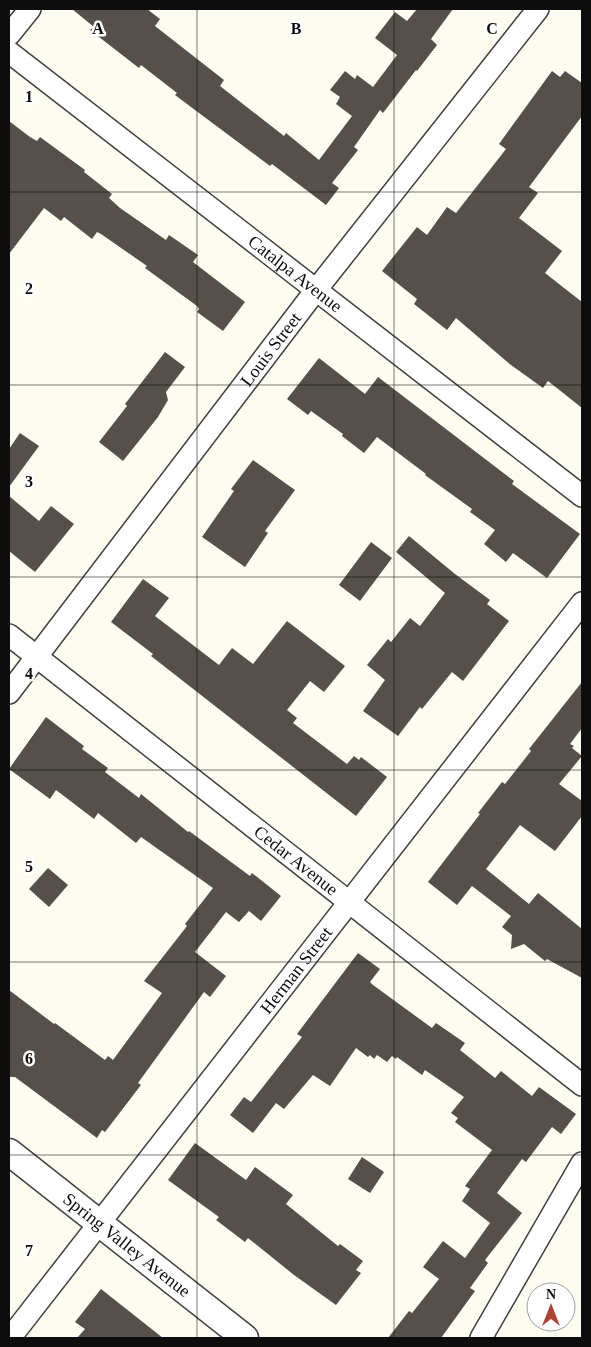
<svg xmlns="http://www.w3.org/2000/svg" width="591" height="1347" font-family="Georgia,serif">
<rect width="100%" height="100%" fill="#fdfcf0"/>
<path fill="#55504b" d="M72,9H147L160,19L155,26L224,80L220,86L284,136L286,133L319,160L352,116L336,104L340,97L330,90L345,71L355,79L357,75L373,87L397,55L375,38L395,12L407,21L417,9H453L431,39L437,45L417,71L416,70L383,113L380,110L354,147L358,150L332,183L339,188L326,205L272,164L270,166L195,110L175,95L177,93L141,65L139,68L90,30L94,27Z
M552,71L560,77L565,71L582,83V116L529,187L538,193L519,218L562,251L545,273L582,302V408L548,381L543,388L511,365L456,318L447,330L414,304L417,299L382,271L417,227L427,235L447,207L456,213L506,149L499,144Z
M9,121L30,137L37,141L40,137L85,170L84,172L112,194L109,198L120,208L166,240L169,235L198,255L193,262L245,302L223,331L197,312L199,309L197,306L145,268L147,266L101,234L97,232L92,239L64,217L61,221L44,208L9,254Z
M165,352L185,367L166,392L168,400L158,417L123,461L99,442L127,406L125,404Z
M319,358L365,394L378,377L514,481L512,484L580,534L547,578L513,553L506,562L484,544L495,530L470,512L472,509L425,475L426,474L377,437L364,453L342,436L343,434L311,411L308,415L287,399Z
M20,433L39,446L9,487V449Z
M253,460L295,490L265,531L268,533L245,567L202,537L234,491L231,489Z
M9,496L39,521L51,506L74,524L35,572L9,551Z
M409,536L455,574L490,600L487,604L509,621L463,681L452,672L422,709L420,707L398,736L363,711L385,680L367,665L388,639L391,642L410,618L420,626L445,593L396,552Z
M371,542L392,558L360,601L339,585Z
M143,579L169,598L155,616L219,665L232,648L253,664L287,621L345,666L324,692L310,681L287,710L297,718L293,723L347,764L354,756L359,760L361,757L387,777L356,816L151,656L153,654L111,622Z
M582,682V728L570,744L574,746L572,748L582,756L559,784L582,801V816L555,851L520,825L486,869L529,904L538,893L582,929V978L547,959L545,961L524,944L511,949L512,935L502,927L511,916L472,886L457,905L428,882L480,814L478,813L502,782L505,784L531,751L529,749Z
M46,717L84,746L82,749L108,768L105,772L139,798L141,794L188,832L189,831L250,876L252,873L281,896L261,921L249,911L239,922L226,912L195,952L226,976L210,997L204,992L138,1083L141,1085L105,1132L102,1130L97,1138L15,1077H9V990L54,1024L55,1023L105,1060L108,1056L113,1060L162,993L144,981L187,926L185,924L213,888L141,837L136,843L98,813L94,819L56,790L50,799L9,769Z
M48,868L68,885L49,907L29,889Z
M358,953L380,969L370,982L373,985L432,1028L436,1023L465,1043L460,1050L495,1078L501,1071L532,1096L539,1087L576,1114L561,1134L552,1127L526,1162L522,1159L497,1193L522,1213L485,1260L488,1263L470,1288L475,1291L441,1338H388L409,1311L412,1313L439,1279L423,1267L443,1241L465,1258L490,1223L462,1201L470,1189L465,1186L492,1150L455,1122L458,1118L451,1113L464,1097L425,1070L422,1075L397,1057L396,1059L392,1056L387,1062L377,1055L374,1059L370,1055L368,1057L356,1048L330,1086L313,1075L284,1109L276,1103L253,1133L230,1115L244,1097L251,1102L302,1037L297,1034Z
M195,1143L246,1180L255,1167L293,1195L286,1204L338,1246L340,1244L363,1261L356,1270L361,1273L336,1305L294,1275L248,1238L245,1242L216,1220L219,1217L168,1180Z
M362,1157L384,1172L370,1193L348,1179Z
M101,1289L163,1338H77L85,1329L75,1322Z"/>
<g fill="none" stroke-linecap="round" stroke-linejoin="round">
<g stroke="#404040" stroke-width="24">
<g id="minor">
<path d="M9,35L30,9"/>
<path id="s1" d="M9,52L582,496"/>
<path id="s2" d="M9,635L582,1085"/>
<path id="s3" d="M9,693L316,290L538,9"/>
<path id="s4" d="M10,1338L582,603"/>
<path d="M481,1338L582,1163"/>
</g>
</g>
<g stroke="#404040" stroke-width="29">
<g id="tertiary">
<path id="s5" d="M9,1152L245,1338"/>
</g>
</g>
<use href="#minor" stroke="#fff" stroke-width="21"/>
<use href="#tertiary" stroke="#fff" stroke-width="26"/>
</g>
<path fill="none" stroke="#0d0d0d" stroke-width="1" stroke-opacity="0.55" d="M197,9V1338M394,9V1338M9,192H582M9,385H582M9,577H582M9,770H582M9,962H582M9,1155H582"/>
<g text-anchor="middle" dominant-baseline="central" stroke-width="5" stroke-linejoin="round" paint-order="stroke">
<g font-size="18" fill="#0d0d0d" stroke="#fff">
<text stroke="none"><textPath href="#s1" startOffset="362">Catalpa Avenue</textPath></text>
<text stroke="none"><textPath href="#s3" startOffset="432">Louis Street</textPath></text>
<text stroke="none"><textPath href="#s2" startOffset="365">Cedar Avenue</textPath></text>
<text stroke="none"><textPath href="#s4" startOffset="466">Herman Street</textPath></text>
<text stroke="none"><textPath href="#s5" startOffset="150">Spring Valley Avenue</textPath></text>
</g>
</g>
<g font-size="16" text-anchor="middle" font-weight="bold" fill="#0d0d0d" stroke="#fff" stroke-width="5" stroke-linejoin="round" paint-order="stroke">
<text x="98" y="34">A</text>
<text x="296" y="34">B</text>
<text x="492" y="34">C</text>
<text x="29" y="102">1</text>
<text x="29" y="294">2</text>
<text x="29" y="487">3</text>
<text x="29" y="679">4</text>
<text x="29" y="872">5</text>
<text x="29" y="1064">6</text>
<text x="29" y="1256">7</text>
</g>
<rect width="591" height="1347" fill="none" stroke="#0d0d0d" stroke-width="20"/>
<g transform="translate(551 1307)"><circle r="24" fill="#ffffff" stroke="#9e9e9e"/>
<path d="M0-4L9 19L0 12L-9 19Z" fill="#ad4336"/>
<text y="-8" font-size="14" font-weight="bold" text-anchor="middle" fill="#0d0d0d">N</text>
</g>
</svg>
